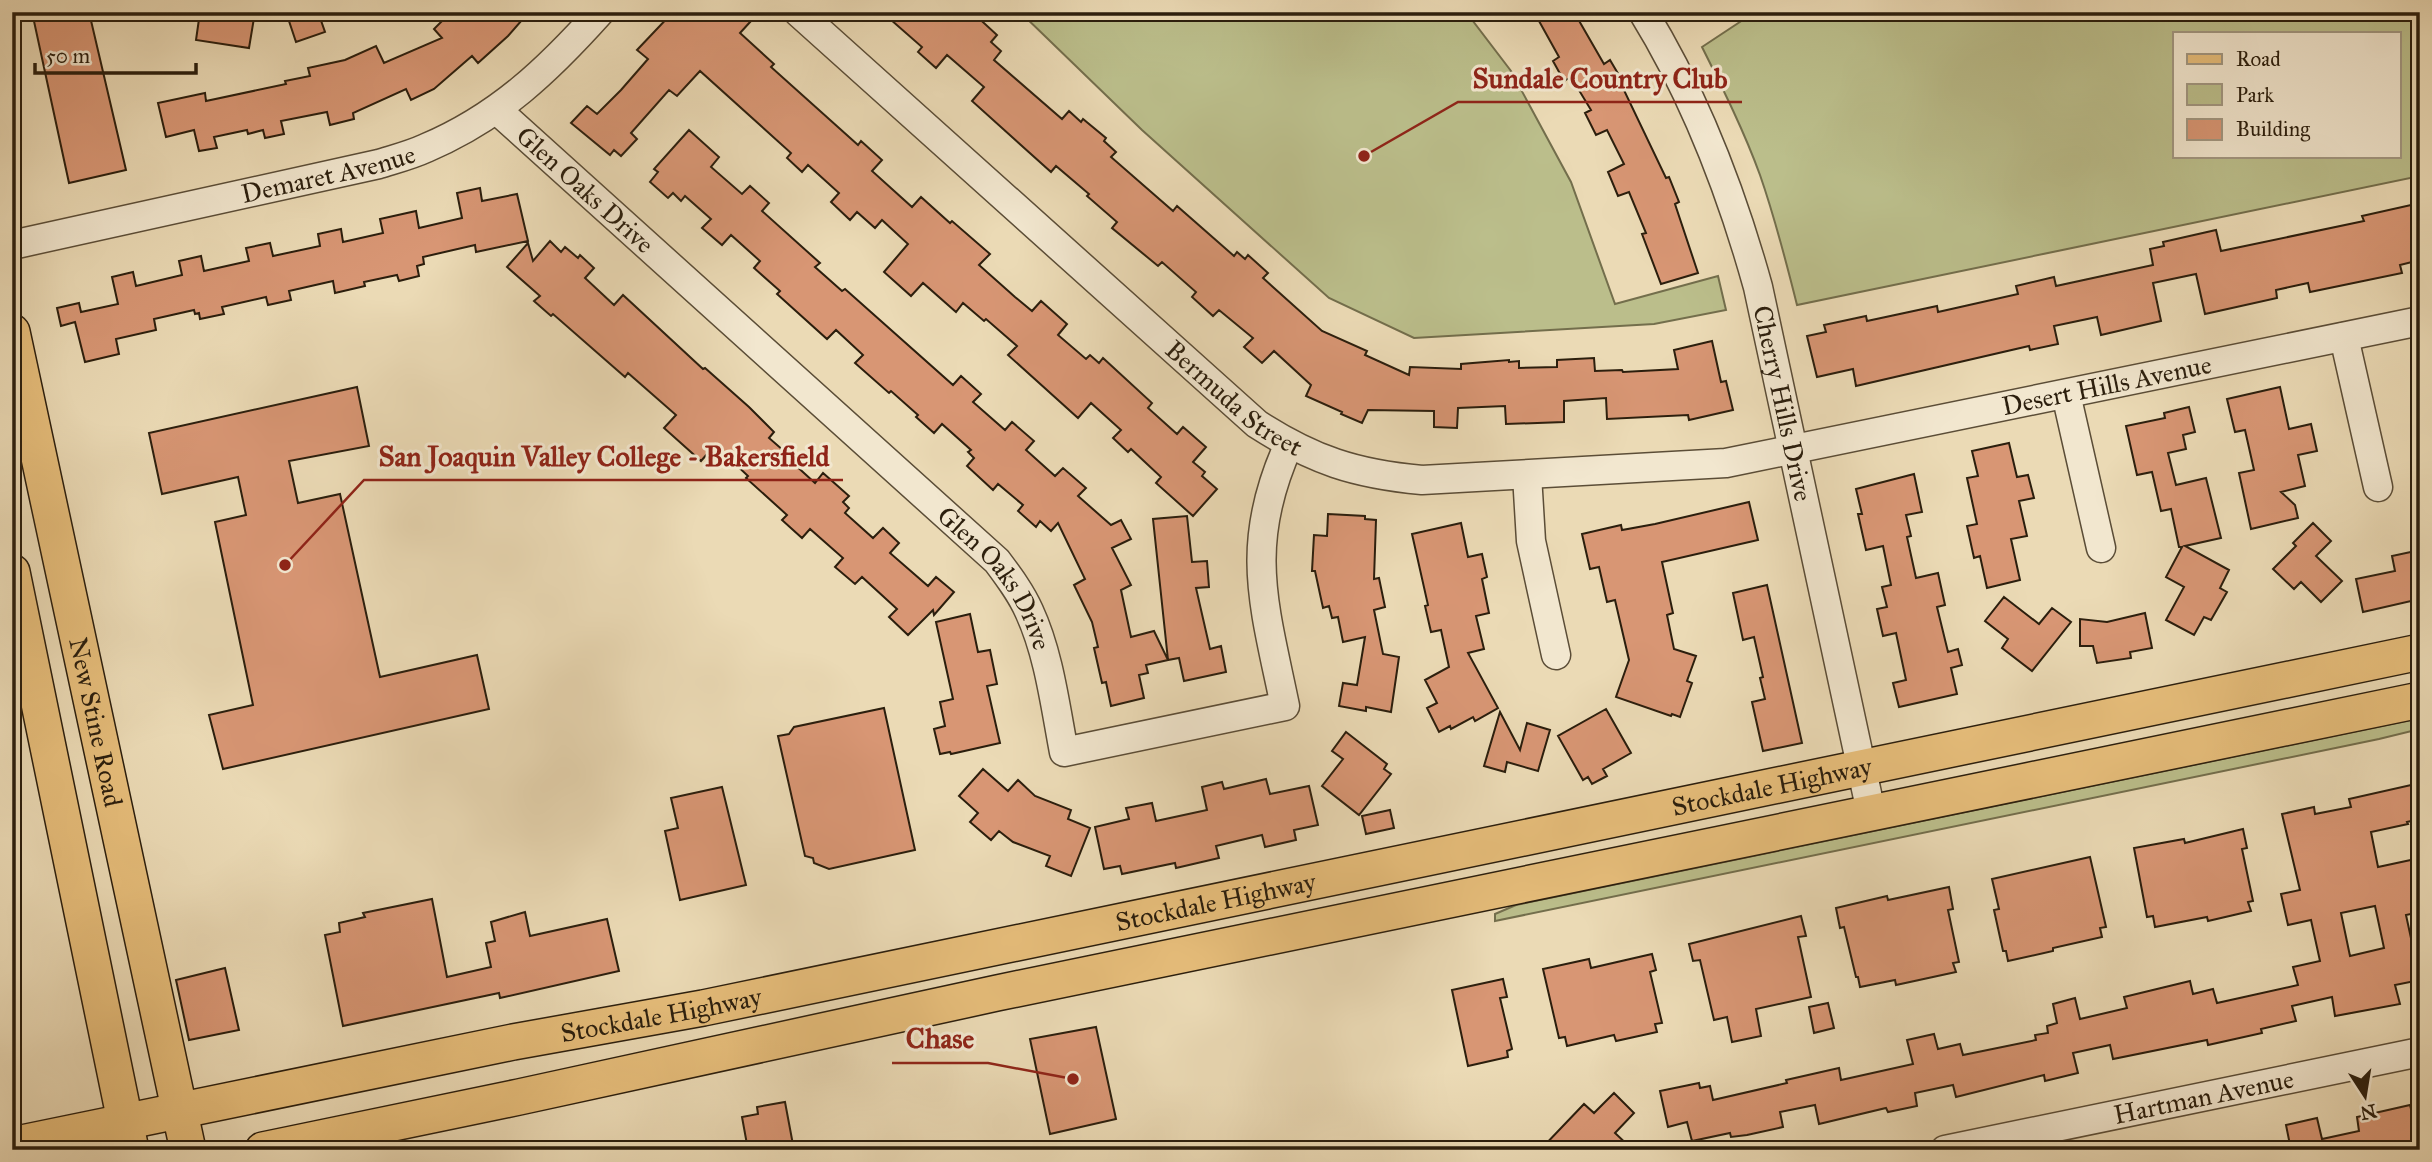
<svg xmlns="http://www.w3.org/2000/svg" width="2432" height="1162" font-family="'IM FELL Great Primer',serif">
<rect width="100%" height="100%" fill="#ebdab5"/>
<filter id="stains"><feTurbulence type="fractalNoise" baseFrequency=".00286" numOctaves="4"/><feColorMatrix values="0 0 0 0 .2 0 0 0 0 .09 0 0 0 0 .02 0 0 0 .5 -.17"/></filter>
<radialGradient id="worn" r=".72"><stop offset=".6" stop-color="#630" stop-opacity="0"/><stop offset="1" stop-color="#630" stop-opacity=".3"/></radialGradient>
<path fill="#bbbe8b" stroke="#736e4c" stroke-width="2" fill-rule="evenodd" d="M1020,12H1466L1511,71L1571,182L1615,304L1718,276L1726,310L1654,324L1414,338L1329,298L1142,130Z
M1755,12H2420V176L1797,305C1786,261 1775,218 1760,175C1744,131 1723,89 1702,47ZM2175,33H2399V156H2175Z
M2420,718V729L2379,739L1495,921V914L1516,905Z"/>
<path fill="#d89674" stroke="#2b1e0d" stroke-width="2" fill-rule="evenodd" d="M32,12H89L126,170L69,183Z
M200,12H255L249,48L196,40Z
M286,12H318L325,32L296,42Z
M451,12H529L508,36L478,63L472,56L434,89L411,100L406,89L353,113L354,119L330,125L327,112L281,121L284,134L265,138L263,130L248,134L247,130L214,137L217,148L199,151L194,130L166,137L158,103L205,93L206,101L286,84L285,81L310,76L308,68L345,60L376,46L384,63L442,38L434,29Z
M673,12H741L751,21L740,33L774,64L771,67L858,145L861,141L882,160L872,171L912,207L921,197L950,223L952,221L990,254L979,265L1015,297L1032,311L1041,301L1067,324L1058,335L1086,359L1090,355L1099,363L1103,358L1152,403L1148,408L1177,434L1183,427L1206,447L1193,462L1205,472L1202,476L1217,489L1193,516L1156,483L1161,477L1131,449L1128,452L1113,438L1121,430L1091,403L1078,418L1008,355L1017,346L986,319L984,321L963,303L956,312L923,283L911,296L884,272L908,244L882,220L875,228L857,212L850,220L831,202L839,193L808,165L802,172L787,158L791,153L700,71L677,96L669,90L631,133L637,139L621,156L614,150L610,155L571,123L587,106L597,114L621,90L648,59L637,50Z
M882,12H972L997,35L991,42L1001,51L994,60L1062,119L1069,111L1081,122L1083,119L1106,138L1104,141L1116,152L1111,157L1173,211L1177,206L1234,256L1237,252L1245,259L1248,255L1268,273L1263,278L1322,331L1367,351L1365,355L1409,375L1410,367L1461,369V364L1509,360V362L1519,361V368L1557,367V360L1594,358L1595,371L1622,370L1623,372L1678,369L1674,350L1712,341L1721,382L1726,381L1733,410L1689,420L1688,415L1607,419L1606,398L1564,401V422L1506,424L1505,406L1458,408L1457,428L1434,427V411L1368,410L1362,423L1341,414L1342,412L1306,396L1311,385L1274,351L1262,363L1244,347L1253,338L1219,310L1213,316L1192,297L1196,292L1162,262L1158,266L1112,228L1117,222L1087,196L1089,194L1056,166L1051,172L972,101L984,87L947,55L936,68L918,52L922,47Z
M1534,12H1574L1604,64L1610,60L1623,82L1621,84L1666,178L1669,177L1679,202L1675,204L1698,273L1661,284L1642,234L1646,233L1629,192L1618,196L1608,172L1624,164L1607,130L1596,135L1585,113L1591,110L1571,77L1564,81L1553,61L1559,57Z
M689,130L719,157L711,167L742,194L750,186L769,203L762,211L820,263L815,267L842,291L845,289L953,385L961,376L981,394L973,402L1005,430L1012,422L1034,441L1026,450L1055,476L1063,468L1086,488L1078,496L1111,525L1121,520L1131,539L1112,548L1131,585L1121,590L1131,637L1154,631L1168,660L1146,665L1148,673L1139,675L1144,698L1111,706L1106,682L1102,683L1094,648L1098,647L1092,622L1074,585L1085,579L1058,523L1051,531L1040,521L1036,527L1018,511L1023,505L998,484L993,490L967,466L974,458L968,452L971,450L942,424L934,433L916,417L918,415L891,391L889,393L855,363L863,355L836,330L827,339L777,294L780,291L754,268L760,261L731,235L722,245L702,228L711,219L685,196L681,201L673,193L668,198L650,182L658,172L654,169Z
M480,188L482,201L517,194L528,241L476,252L475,245L423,257L424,264L417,266L419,276L399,281L397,275L364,282L365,286L335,293L333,281L289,291L291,300L268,305L266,297L222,307L224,314L200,319L199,313L195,314L194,310L154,319L156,330L116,339L119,354L85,362L75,322L61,326L57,308L79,303L81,312L118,304L112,277L133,272L136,286L182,275L179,261L201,256L204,271L249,261L246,248L270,243L273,256L320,246L318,234L341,229L343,242L383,233L380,219L416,211L419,228L462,218L457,193Z
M2420,203V260L2400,265L2402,273L2310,292L2308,283L2276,290L2277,298L2205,314L2196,274L2153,283L2161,321L2101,335L2097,317L2054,326L2058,344L2030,350L2029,346L1856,386L1853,369L1817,377L1807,336L1826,332L1824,325L1866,316L1867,321L1937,306L1938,312L2018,294L2016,286L2054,277L2056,286L2153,265L2150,249L2164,246L2163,242L2216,230L2221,251L2364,221L2362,216Z
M550,241L561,252L565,247L578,258L580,255L594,268L585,278L614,305L623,295L703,369L705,368L749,407L774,432L769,438L784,451L782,453L815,483L823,473L849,496L843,502L849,508L845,513L873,538L883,528L899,543L890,553L928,586L936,577L954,592L934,615L933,610L908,635L889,617L897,609L862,577L855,584L835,567L843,558L810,529L802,538L782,520L787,515L746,478L748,476L715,445L701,461L664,428L676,415L628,373L625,377L553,314L551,316L534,301L540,296L507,267L528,243L533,261Z
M357,387L369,446L289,461L298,503L340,494L380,677L477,655L489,709L223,769L209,715L253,705L215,522L246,515L238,477L162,494L149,433Z
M2280,387L2289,429L2311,424L2317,451L2298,455L2305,486L2281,492L2295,505L2298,518L2251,529L2239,473L2254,470L2245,430L2235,432L2227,399Z
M2189,407L2195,432L2183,435L2186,449L2168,453L2176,485L2206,478L2221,538L2185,546L2229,570L2220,588L2227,592L2211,620L2204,617L2194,635L2166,620L2184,587L2166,577L2182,547H2179L2171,509L2161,511L2152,472L2137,475L2126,426L2165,418L2164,413Z
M2009,443L2017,477L2028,475L2034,498L2019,501L2027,536L2011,539L2020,580L1987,588L1980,556L1974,558L1967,526L1977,524L1967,478L1978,476L1972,451Z
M1914,474L1922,512L1906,515L1911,536L1907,537L1916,578L1938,573L1945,605L1937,607L1948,652L1958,649L1962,665L1951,668L1957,694L1899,707L1893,683L1906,680L1896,633L1883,636L1877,609L1887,607L1882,587L1891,585L1883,546L1866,550L1858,514H1862L1856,489Z
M1749,502L1758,540L1662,562L1673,613L1667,615L1674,649L1696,656L1687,681L1692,683L1680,717L1672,714L1671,716L1616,697L1629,660L1615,600L1607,602L1599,567L1590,569L1582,534L1621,525L1622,530L1655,524Z
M1328,514L1365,516V519L1376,520L1374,579L1379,578L1385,607L1374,610L1383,654L1399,657L1391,712L1366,707V711L1339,706L1343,683L1357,685L1365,637L1343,642L1338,617L1332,618L1329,606L1323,608L1315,571H1312L1314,535L1327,536Z
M1187,516L1192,562L1207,561L1209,587L1196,588L1210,649L1221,646L1226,672L1184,681L1179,658L1168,660L1153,519Z
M1461,523L1468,557L1482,554L1487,577L1482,579L1489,613L1476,616L1484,649L1468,653L1498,708L1475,721L1473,717L1451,729L1450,726L1439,732L1427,708L1437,703L1425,680L1449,667L1441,630L1431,632L1425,606L1428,605L1412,534Z
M2313,523L2331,541L2316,556L2342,581L2321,602L2301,582L2294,589L2273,569L2296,546L2293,543Z
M2420,550V599L2363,612L2356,579L2395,571L2392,556Z
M1767,585L1802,743L1763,751L1752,702L1765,699L1760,678L1763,677L1754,637L1743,640L1733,593Z
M2004,597L2039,624L2052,608L2071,622L2032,671L2002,648L2008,639L1985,621Z
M2145,613L2152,648L2130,652L2131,658L2097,663L2093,646H2080V619L2107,622Z
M970,614L978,652L990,650L997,684L987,686L1000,743L951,754L950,752L940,754L934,729L945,726L940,702L953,699L936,622Z
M884,708L915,850L829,869L814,863L813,858L805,856L778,736L789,734L794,727Z
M1606,709L1631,753L1603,769L1607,776L1592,784L1588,777L1583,780L1558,736Z
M1500,712L1520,750L1527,723L1550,730L1538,771L1507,762L1505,772L1484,766Z
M1346,732L1387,764L1384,769L1391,774L1359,815L1322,786L1343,759L1332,751Z
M983,769L1008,791L1018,780L1035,796L1071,810L1068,819L1090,828L1071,876L1046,866L1050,856L1013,842L999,831L991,840L970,822L978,813L959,796Z
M1266,779L1270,794L1309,786L1318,825L1294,830L1296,840L1265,847L1262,835L1216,846L1219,858L1176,868L1175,863L1122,874L1120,866L1104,869L1095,827L1129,819L1126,808L1152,803L1156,821L1207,810L1202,787L1222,782L1224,789Z
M2420,783V819L2407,822L2408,824L2371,832L2378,867L2420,858V912L2406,915L2420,980L2395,985L2400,1004L2335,1016L2332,997L2292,1006L2296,1021L2261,1029L2262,1033L2208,1045L2207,1040L2113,1059L2110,1045L2073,1053L2078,1073L2045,1081L2044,1075L1956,1097L1953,1085L1915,1093L1917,1106L1888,1112L1886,1108L1819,1124L1815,1105L1780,1112L1783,1127L1747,1135L1731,1137L1730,1133L1692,1141L1687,1122L1668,1127L1660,1091L1699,1083L1700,1088L1710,1086L1713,1100L1787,1083L1786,1080L1839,1068L1841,1080L1913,1064L1907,1040L1934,1034L1938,1049L1960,1044L1963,1055L2036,1040L2035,1035L2048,1033L2047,1026L2057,1023L2053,1004L2075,998L2080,1019L2127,1008L2124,997L2190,981L2193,994L2213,989L2217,1003L2298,985L2293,967L2320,961L2311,920L2288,925L2281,894L2300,890L2282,814L2314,807L2315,814L2351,807L2349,799ZM2375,906L2384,948L2350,956L2341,913Z
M722,787L746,885L680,900L665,831L678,828L671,798Z
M1390,810L1394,828L1366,834L1362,816Z
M2243,829L2247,848L2242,849L2253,901L2248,902L2251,911L2208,921L2207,917L2155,927L2153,916L2147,917L2134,848L2184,839L2185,843Z
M2090,857L2106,927L2100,928L2102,937L2053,948V951L2008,961L2006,951H2003L1994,910L1999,909L1992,879Z
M1949,887L1953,909L1948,910L1959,962L1953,963L1956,972L1896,985L1895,980L1860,987L1858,977H1856L1844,927L1840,928L1836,908L1887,896L1888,900Z
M432,899L447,977L491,967L486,943L495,941L491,922L525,912L530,936L607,919L619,971L500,998L499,993L343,1026L325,935L340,932L339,923L365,917L363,913Z
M1801,916L1806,936L1798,937L1811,997L1756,1009L1761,1036L1732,1042L1727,1017L1714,1020L1700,960L1693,961L1689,944Z
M1652,954L1656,970L1650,972L1662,1023L1655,1024L1657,1032L1616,1041L1614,1035L1567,1046L1565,1037L1559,1038L1543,969L1589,959L1591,968Z
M225,968L239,1030L189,1040L176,980Z
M1503,979L1507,997L1500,998L1512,1049L1507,1051L1508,1057L1468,1066L1452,990Z
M1828,1003L1834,1028L1814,1033L1809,1007Z
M1096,1027L1116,1119L1050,1134L1030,1039Z
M1614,1093L1634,1113L1615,1133L1633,1150H1540L1584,1104L1594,1113Z
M785,1102L794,1150H748L742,1117L758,1114L757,1107Z
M2410,1105L2411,1109L2420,1107V1150H2291L2286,1125L2317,1118L2322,1139L2359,1131L2357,1117Z"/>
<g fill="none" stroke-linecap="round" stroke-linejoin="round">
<g stroke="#5b4d37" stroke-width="31">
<g id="minor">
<path id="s1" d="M798,12L1257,424C1313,460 1355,474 1422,480L1726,463L2420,321"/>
<path id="s2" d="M1643,12C1696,98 1731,190 1758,287L1871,812"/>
<path id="s3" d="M497,110L997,561C1009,577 1021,593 1029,611C1049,654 1055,705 1064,752L1285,706C1264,604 1243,545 1289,444"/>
<path id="s4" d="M12,245L379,164C395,159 411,155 426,148C499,117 548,70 600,12"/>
<path d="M2344,337L2378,487"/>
<path d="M2066,394L2101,548"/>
<path d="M1527,475L1531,541L1556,655"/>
<path id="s5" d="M1945,1150L2420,1052"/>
</g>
</g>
<g stroke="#2b1e0d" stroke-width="38">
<g id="major">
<path id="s6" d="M12,332L188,1150"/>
<path d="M12,572L131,1150"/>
<path id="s7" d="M12,1145L513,1042L703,1008L2420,652"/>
<path d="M263,1150L519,1097L997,993L2420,700"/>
</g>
</g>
<use href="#minor" stroke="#f2e7cf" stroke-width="28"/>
<use href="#major" stroke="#e6bd7a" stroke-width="35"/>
</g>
<g text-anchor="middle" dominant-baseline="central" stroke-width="6" stroke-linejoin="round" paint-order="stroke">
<g font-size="26" fill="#2b1e0d" stroke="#f2e7cf">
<text stroke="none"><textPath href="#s4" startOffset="324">Demaret Avenue</textPath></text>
<text stroke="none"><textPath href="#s3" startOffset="119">Glen Oaks Drive</textPath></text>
<text stroke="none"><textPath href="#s1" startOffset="1486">Desert Hills Avenue</textPath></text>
<text stroke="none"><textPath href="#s1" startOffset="583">Bermuda Street</textPath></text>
<text stroke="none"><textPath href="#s2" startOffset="418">Cherry Hills Drive</textPath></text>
<text stroke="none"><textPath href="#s3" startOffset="686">Glen Oaks Drive</textPath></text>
<text stroke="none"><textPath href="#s6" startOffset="399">New Stine Road</textPath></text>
<text stroke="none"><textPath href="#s7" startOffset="1796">Stockdale Highway</textPath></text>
<text stroke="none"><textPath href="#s7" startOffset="1228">Stockdale Highway</textPath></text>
<text stroke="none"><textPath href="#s7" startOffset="662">Stockdale Highway</textPath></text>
<text stroke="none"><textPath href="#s5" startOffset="264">Hartman Avenue</textPath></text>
</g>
</g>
<path fill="none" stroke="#8f2418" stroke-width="2.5" d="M1364 156L1458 102H1742M285 565L364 480H843M1073 1079L988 1063H892"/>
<g fill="#8f2418" stroke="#f2e7cf" stroke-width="2.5">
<circle cx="1364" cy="156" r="7"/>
<circle cx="285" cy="565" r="7"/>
<circle cx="1073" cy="1079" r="7"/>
</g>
<g font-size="28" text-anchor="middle" font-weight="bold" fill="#8f2418" stroke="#f2e7cf" stroke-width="6" stroke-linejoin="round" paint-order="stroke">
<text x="1600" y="88">Sundale Country Club</text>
<text x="604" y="466">San Joaquin Valley College - Bakersfield</text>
<text x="940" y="1048">Chase</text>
</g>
<rect width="2432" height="1162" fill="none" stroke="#ebdab5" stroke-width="42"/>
<rect x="14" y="14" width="2404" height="1134" fill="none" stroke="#2b1e0d" stroke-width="3.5"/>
<rect x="21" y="21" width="2390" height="1120" fill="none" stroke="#2b1e0d" stroke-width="2"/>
<rect x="2173" y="32" width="228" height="126" fill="#f2e7cf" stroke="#a29781" stroke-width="2"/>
<rect x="2187" y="54" width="35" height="10" fill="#e6bd7a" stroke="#a29781" stroke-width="2"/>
<text x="2236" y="66" font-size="21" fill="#2b1e0d">Road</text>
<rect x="2187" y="84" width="35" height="21" fill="#bbbe8b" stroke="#a29781" stroke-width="2"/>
<text x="2236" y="102" font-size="21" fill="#2b1e0d">Park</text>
<rect x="2187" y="119" width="35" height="21" fill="#d89674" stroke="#a29781" stroke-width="2"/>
<text x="2236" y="136" font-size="21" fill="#2b1e0d">Building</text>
<g transform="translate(2365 1096) rotate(168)" stroke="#f2e7cf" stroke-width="5" paint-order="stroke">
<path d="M0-5L12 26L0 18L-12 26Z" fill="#2b1e0d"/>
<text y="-10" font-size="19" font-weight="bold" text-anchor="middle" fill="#2b1e0d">N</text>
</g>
<path d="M35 63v10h161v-10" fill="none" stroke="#2b1e0d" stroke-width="3.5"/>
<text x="46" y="63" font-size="21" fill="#2b1e0d" stroke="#f2e7cf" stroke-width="5" paint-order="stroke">50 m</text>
<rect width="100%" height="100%" filter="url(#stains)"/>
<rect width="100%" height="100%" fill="url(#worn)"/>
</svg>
